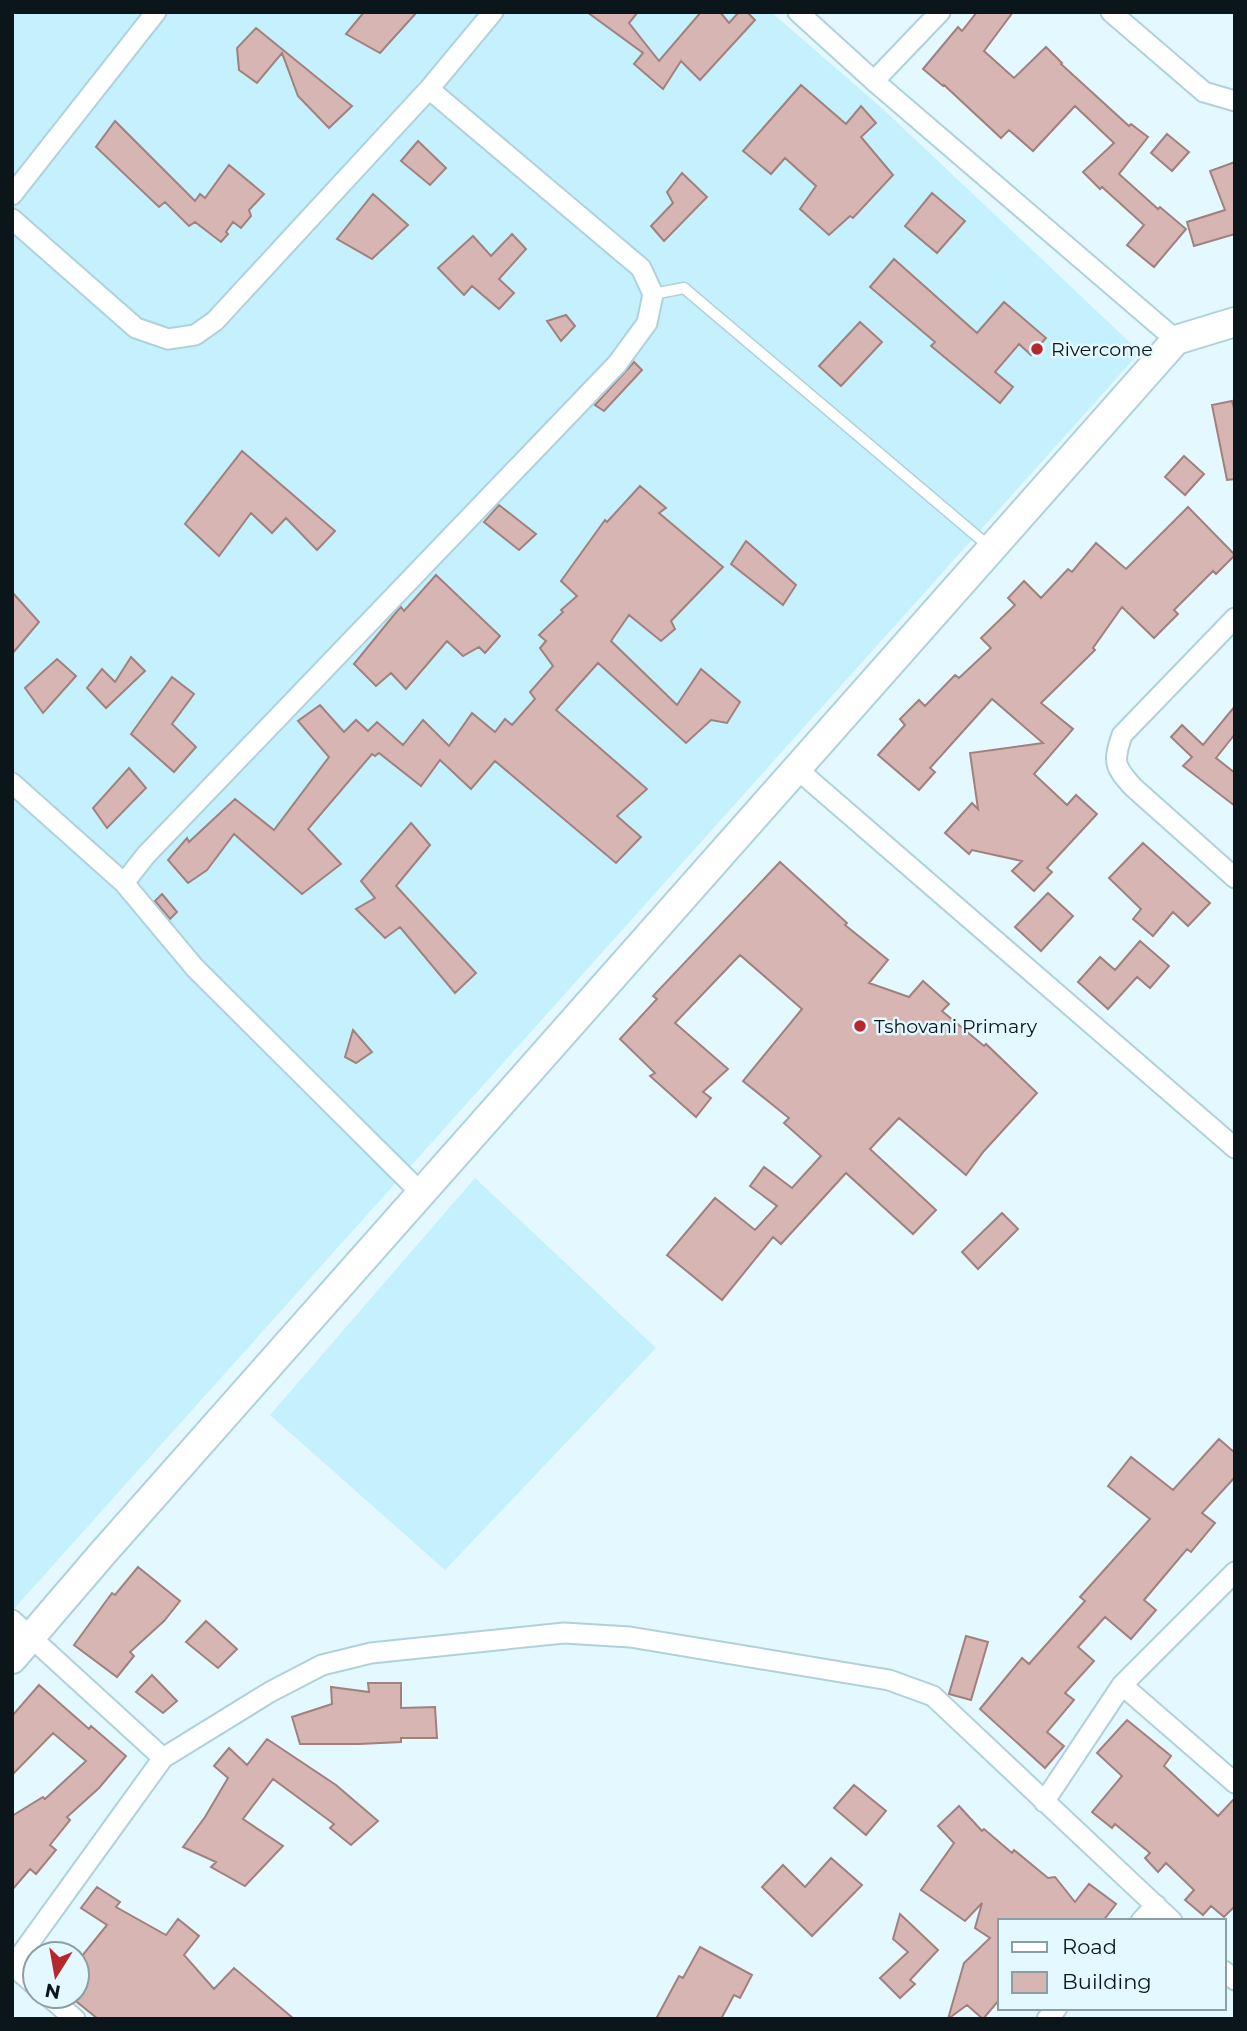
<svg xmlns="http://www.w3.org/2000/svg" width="1247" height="2031" font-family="Montserrat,sans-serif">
<rect width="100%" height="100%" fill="#e4f8ff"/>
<path fill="#c5f0fe" d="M12,12H771L883,109L1140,352L12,1611Z
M475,1178L656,1348L445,1570L270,1415Z"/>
<path fill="#d6b5b2" stroke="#a0817e" stroke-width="2" d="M364,12H417L380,53L346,34Z
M587,12H638L629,23L659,61L701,12H720L729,23L739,12H747L755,20L700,80L681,61L663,89L634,64L643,53Z
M977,12H1013L984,51L1014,78L1046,47L1062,63L1061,64L1129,126L1131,124L1148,137L1119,174L1158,209L1160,207L1186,229L1154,267L1127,245L1144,225L1102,187L1100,189L1083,172L1114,143L1075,106L1033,151L1009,130L1001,138L944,85L943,86L923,69L958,27L962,31Z
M256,28L352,106L329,128L298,96L282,53L257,83L239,70L237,48Z
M801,85L846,124L861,106L876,123L861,137L893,175L853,218L850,216L829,235L800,209L816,186L785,158L771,174L743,151Z
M115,121L195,201L200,194L205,198L229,165L264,194L249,210L251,216L241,228L233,222L226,232L228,234L221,242L195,222L189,226L165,202L159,207L96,147Z
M1167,134L1189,152L1172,171L1151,153Z
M418,141L446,168L430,185L401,161Z
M1235,162V234L1194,246L1187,222L1225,210L1210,171Z
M682,173L707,197L664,241L651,226L673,203L667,192Z
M932,193L965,221L937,253L905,226Z
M373,194L408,225L372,259L337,239Z
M512,234L526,249L499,279L514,293L499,309L472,286L464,295L438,268L473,236L491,256Z
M894,259L977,333L1004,302L1046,338L1031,355L1019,344L995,372L1013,387L1000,403L931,346L935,342L870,287Z
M566,315L575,326L561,341L547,321Z
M860,322L882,342L841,386L819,366Z
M634,362L642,370L604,411L595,405Z
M1232,401L1235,412V479L1227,480L1212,405Z
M242,451L335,531L317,550L286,518L272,533L251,513L219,556L185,524Z
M1184,456L1204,474L1185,495L1165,477Z
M640,486L666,508L659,513L723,567L671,621L675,629L661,641L629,615L611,641L677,705L701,669L740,702L727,723L711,720L686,743L598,663L556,710L647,789L617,816L641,837L616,863L495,761L471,789L440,760L421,786L379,753L375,756L372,754L308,829L341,864L302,894L234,834L207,870L188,883L168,860L187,838L189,842L235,799L274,830L329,757L298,721L320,705L344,732L356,720L368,731L377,722L403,745L423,720L449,746L472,713L495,732L505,719L512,725L535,699L530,692L553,666L540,648L546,641L539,635L563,612L561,610L577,596L561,581L605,520L607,522Z
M499,505L536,534L519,550L484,522Z
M1188,507L1235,555L1216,574L1213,571L1174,610L1178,614L1154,638L1122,607L1093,648L1095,650L1041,703L1073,729L1034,774L1067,805L1076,795L1097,814L1047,868L1052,872L1034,891L1012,871L1022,861L972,850L969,854L945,833L972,803L978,809L970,753L1043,743L992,699L930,768L935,772L919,790L878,755L905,725L900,719L919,700L925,706L955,675L959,678L991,648L981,638L1015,605L1008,598L1024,581L1041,598L1068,569L1072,572L1096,543L1126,569Z
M746,541L796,585L783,605L731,564Z
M436,575L500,636L485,653L479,647L463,656L447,641L406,689L391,673L376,686L354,664L398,610L401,607L404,611Z
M12,592L39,622L12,654Z
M131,657L145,671L106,708L87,688L102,669L115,682Z
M57,659L76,676L43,713L25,688Z
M172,677L194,694L172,724L196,747L174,772L131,734Z
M1235,706V734L1216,758L1235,773V806L1183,766L1192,757L1171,737L1182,725L1203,745Z
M129,768L146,788L107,828L93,808Z
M411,823L430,845L396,886L476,973L455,993L400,927L385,938L356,909L375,898L361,881Z
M1143,843L1210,903L1188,926L1173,912L1153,936L1133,919L1141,909L1109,878Z
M780,862L847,923L845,925L888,960L869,983L909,997L923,981L949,1004L942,1011L984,1046L986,1044L1037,1093L984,1151L966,1175L899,1118L870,1149L936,1210L913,1234L846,1173L781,1244L773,1237L722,1300L667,1255L715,1198L755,1230L777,1206L750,1186L764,1167L792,1188L821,1156L784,1123L789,1118L743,1081L802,1009L740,955L675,1023L728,1069L703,1092L711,1098L696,1117L650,1076L655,1073L620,1039L657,999L653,996Z
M1048,893L1073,916L1041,951L1015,927Z
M162,894L177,912L170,919L155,901Z
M1140,941L1169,966L1150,988L1137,977L1108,1009L1078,982L1100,957L1115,970Z
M353,1030L372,1052L356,1063L345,1057Z
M1002,1213L1018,1229L978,1269L962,1252Z
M1219,1439L1235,1453V1477L1202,1513L1215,1523L1191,1552L1187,1549L1144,1600L1156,1610L1131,1639L1105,1617L1078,1647L1094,1661L1065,1693L1074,1700L1047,1732L1064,1746L1045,1768L980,1709L1022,1658L1029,1664L1085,1601L1080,1597L1150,1519L1108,1486L1131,1457L1173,1490Z
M138,1567L180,1601L164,1621L130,1652L134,1656L117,1677L74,1645L112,1593L115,1595Z
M206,1621L237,1649L218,1668L186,1642Z
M966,1636L988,1642L971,1700L949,1694Z
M152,1675L177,1701L163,1713L136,1692Z
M368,1683H401V1708L435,1707L437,1738H401V1742L359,1744H300L292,1717L332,1704L331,1687L369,1692Z
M39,1685L89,1729L91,1726L126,1756L99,1788L67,1817L70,1820L50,1845L56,1850L36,1874L30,1869L12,1890V1816L43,1797L45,1799L86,1761L53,1733L12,1775V1716Z
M1127,1720L1171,1756L1164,1766L1218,1816L1235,1798V1906L1224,1917L1211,1906L1203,1915L1185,1900L1194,1890L1166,1863L1158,1872L1145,1858L1150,1853L1115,1824L1112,1828L1092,1812L1122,1776L1097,1753Z
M267,1739L336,1785L378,1821L351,1845L330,1828L334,1824L273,1779L243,1819L283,1846L245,1886L211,1867L216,1862L183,1847L205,1817L228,1778L214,1766L229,1748L247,1765Z
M854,1785L886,1811L866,1835L834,1808Z
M959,1806L982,1831L984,1829L1012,1853L1014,1850L1048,1878L1055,1877L1075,1902L1089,1884L1116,1904L1103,1921H1000V1999L983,2019L967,2005L948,2019L964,1963L990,1938L975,1928L982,1903L965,1921L921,1890L954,1843L938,1826Z
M831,1858L862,1885L812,1936L762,1887L783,1865L805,1887Z
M97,1887L120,1902L116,1907L166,1935L178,1919L199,1936L184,1955L214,1989L234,1968L294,2019H98L77,2002V1962L107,1925L81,1908Z
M900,1914L938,1950L910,1980L915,1984L900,1998L880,1978L908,1952L893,1939Z
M700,1947L752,1975L740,1998L734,1995L721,2019H656L679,1976L683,1978Z"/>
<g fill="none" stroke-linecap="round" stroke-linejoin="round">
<g stroke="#b0d1dc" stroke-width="13">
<path id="lane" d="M653,294L684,288L991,548"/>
</g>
<g stroke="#b0d1dc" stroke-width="23">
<path id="street" d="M798,12L874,81L1176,340
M1111,12L1204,92L1235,101
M874,81L940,12
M12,195L156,12
M12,219L136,328L168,339L195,335L215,321L429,89L493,12
M1235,618L1122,735C1113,762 1114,766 1133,787L1235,878
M797,769L1235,1148
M12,783L124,883L146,855L617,364L647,323L653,294L641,268L429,89
M124,883L195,968L421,1193
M12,1620L163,1758
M1122,1685L1235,1783
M1044,1802L1122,1685L1235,1572
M1141,1921L1156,1905
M13,1966L35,1985
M12,1967L163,1758L270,1692L322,1665L371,1653L564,1633L630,1637L889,1680L933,1696L1172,1921
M1224,1971L1235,1980
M48,1996L75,2019
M1047,2019L1057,2008"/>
</g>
<g stroke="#b0d1dc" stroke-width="32">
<path id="secondary" d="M12,1659L102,1554L1176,340L1235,322"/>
</g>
<use href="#lane" stroke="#fff" stroke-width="10"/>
<use href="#street" stroke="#fff" stroke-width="19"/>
<use href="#secondary" stroke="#fff" stroke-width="28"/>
</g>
<g fill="#b7272e" stroke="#e4f8ff" stroke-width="2.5">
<circle cx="1037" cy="349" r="7"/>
<circle cx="860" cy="1026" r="7"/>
</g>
<g text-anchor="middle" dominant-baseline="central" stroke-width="5" stroke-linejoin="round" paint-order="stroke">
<g font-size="19" fill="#0a161a" stroke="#e4f8ff" text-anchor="start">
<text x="1051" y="349">Rivercome</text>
<text x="874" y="1026">Tshovani Primary</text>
</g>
</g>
<rect width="1247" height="2031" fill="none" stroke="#0a161a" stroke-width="28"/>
<rect x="998" y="1919" width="228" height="91" fill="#e4f8ff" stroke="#8d9ea3" stroke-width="2"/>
<rect x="1012" y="1942" width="35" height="10" fill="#ffffff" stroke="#8d9ea3" stroke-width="2"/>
<text x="1062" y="1954" font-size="21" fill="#0a161a">Road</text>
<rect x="1012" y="1972" width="35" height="21" fill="#d6b5b2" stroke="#8d9ea3" stroke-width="2"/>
<text x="1062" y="1989" font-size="21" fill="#0a161a">Building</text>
<g transform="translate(56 1975) rotate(191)"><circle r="33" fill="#e4f8ff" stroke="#8d9ea3" stroke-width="2"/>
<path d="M0-5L12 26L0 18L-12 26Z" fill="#b7272e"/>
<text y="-10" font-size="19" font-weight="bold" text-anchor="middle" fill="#0a161a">N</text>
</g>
</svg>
